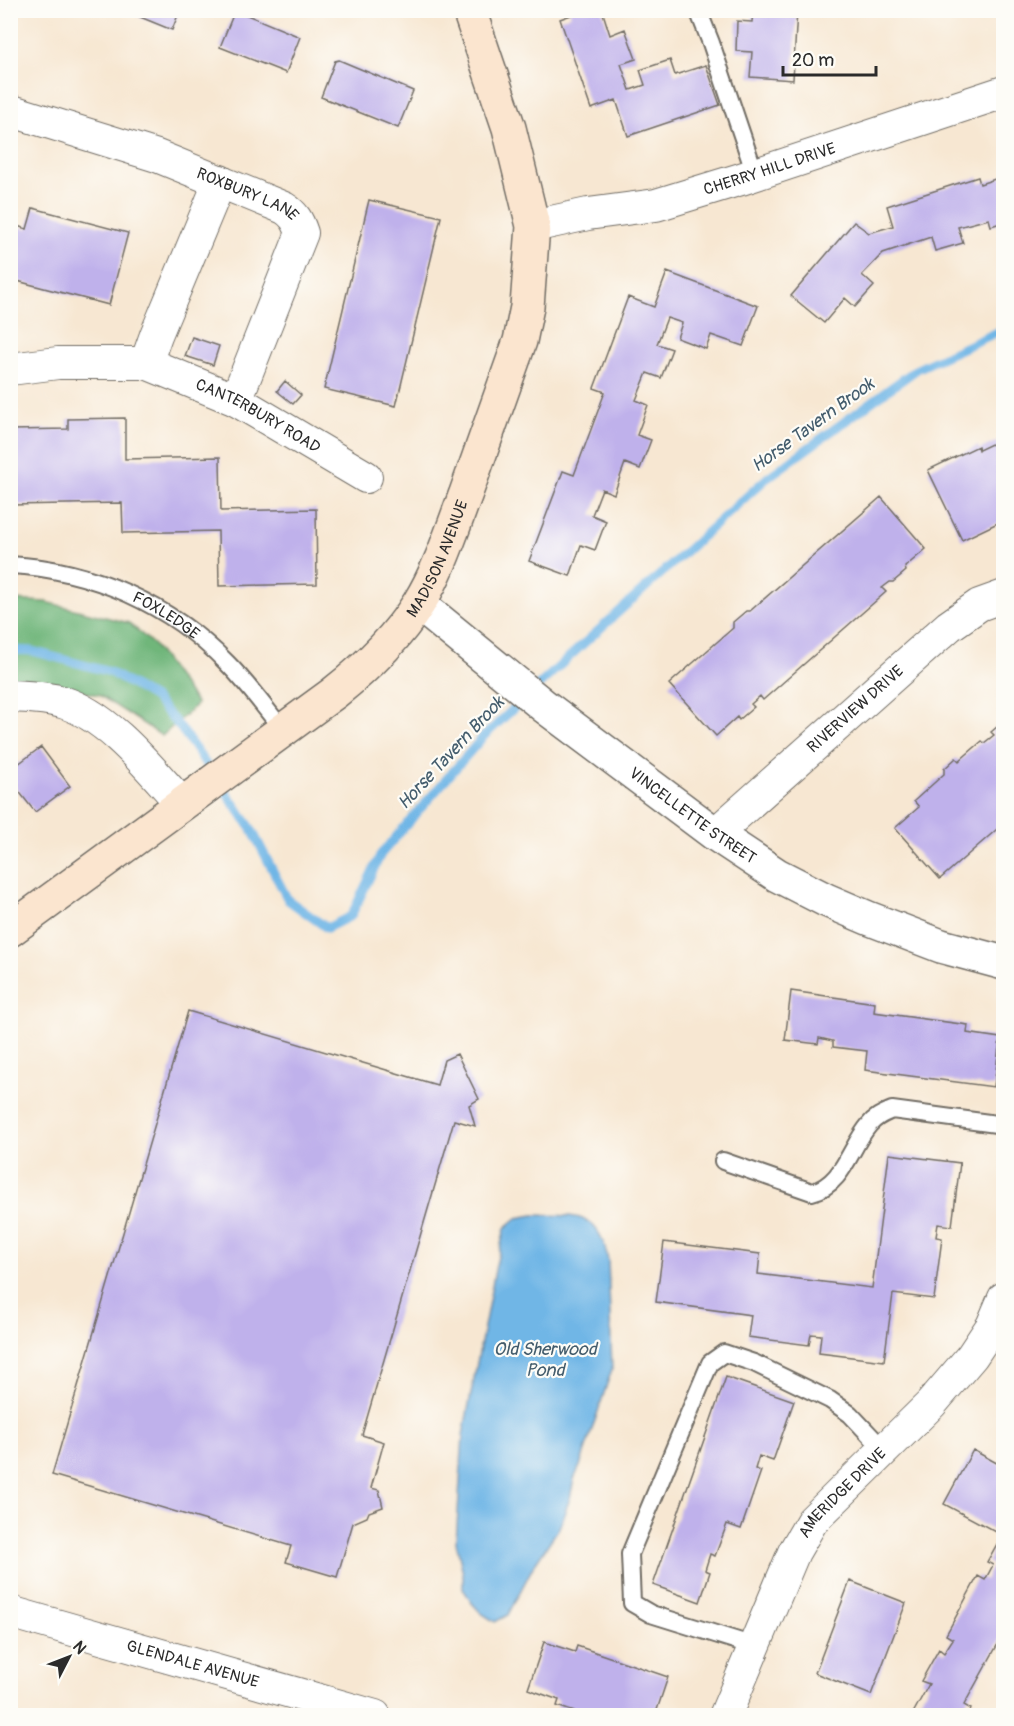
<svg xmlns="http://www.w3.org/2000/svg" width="1014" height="1726" font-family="Pangolin,sans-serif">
<rect width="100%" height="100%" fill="#fdfcf7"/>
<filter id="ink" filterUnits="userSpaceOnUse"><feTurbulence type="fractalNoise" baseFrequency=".0167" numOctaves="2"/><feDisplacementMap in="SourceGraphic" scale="12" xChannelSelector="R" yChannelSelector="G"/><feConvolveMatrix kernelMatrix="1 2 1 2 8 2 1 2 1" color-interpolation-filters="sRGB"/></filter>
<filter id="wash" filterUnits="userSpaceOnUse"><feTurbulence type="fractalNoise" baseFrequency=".008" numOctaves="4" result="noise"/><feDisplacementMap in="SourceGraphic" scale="24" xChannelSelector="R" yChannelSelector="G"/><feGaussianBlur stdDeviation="1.35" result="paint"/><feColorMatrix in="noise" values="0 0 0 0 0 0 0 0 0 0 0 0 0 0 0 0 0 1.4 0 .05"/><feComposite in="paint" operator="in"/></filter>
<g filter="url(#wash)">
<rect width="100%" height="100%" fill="#f7e7d2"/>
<path fill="#6fb67a" stroke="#4d7052" stroke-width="1.5" d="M11,600L46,602L129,623L154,645L197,704L162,736L99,695L11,679Z"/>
<path fill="#6fb6e6" stroke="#4d7088" stroke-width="1.5" d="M533,1215C575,1216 599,1210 608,1260L612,1369L580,1466L574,1479L570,1498L559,1528L534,1565L508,1615L495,1622L481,1613L471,1602L463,1588V1573L456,1542L463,1435L496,1265L505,1228L517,1218Z"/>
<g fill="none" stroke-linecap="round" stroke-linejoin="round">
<path stroke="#6fb6e6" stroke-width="9" d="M10,650L32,651L110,672L154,698L179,726L251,828L288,900L327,928L351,916L381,854L482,738L580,647L767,478L917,369L1004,329"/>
</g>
<g id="blocks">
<path fill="#bfb1eb" d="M123,10H180L172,30Z
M235,10L300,37L286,73L220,47Z
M569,10H602L610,35L625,29L636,59L621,64L630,90L645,85L640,70L670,60L675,75L706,65L720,105L628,136L616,100L591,109L560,19L571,15Z
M753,10H797L793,80L750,77L752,52L736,51L737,21L752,22Z
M339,60L413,91L398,128L321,97L335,61Z
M1004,176V222L991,226L989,219L958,227L963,243L935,251L931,237L883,253L862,275L874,286L855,307L845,298L824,323L791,296L854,222L869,233L893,226L887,206L978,177L980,184Z
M369,200L441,217L396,406L324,389Z
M33,208L128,233L109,305L17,281L10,303V224L27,229Z
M667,272L758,306L743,346L711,335L706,349L677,338L682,323L667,318L657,344L672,349L661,378L647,373L636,400L648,405L637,435L651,440L640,469L625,463L614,494L602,489L592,515L606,521L595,550L581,545L570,576L529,561L563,471L574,475L605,392L594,388L628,297L654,307Z
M192,337L219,346L213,365L185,356Z
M285,381L301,395L293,404L277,391Z
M125,418V459L220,457L221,511L316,509L317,584L219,586L218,531L123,533L122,503L10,505V430L68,429V419Z
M1004,438V520L962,540L928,470L978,446L979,450Z
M881,497L926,549L905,567L906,571L893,582H890L882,588L886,592L763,700L760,696L751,704L754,707L739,720L737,717L716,736L669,684L733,628V622L746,611H750Z
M1004,721V823L940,879L895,828L919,807L914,801L944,774V769L956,758L959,761L982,741L984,743L994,735L991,732Z
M41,747L70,786L35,812L10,780V755L18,764Z
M791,991L875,1003L874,1012L968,1025L967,1033L1000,1038L994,1087L865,1070L867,1051L833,1047V1041L819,1038L818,1044L785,1040Z
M188,1011L437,1085L444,1060L457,1054L479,1099L469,1105L475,1126L454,1120L362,1435L384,1442L371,1488L379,1490L383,1507L369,1512L367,1517L353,1523L337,1577L286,1562L291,1546L52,1475Z
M889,1154L960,1163L952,1226L938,1224L936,1237L942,1238L934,1299L893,1294L884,1361L819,1353L821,1335L811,1334L809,1345L748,1337L751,1315L656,1302L664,1242L760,1254L758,1274L872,1288Z
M726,1377L794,1401L773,1461L759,1456L755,1469L761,1471L741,1529L727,1524L715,1556L710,1554L705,1570L710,1572L700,1602L653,1585Z
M973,1450L1004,1467V1633L964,1705L971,1709L967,1716H913L912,1715L929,1684L921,1681L939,1649L944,1653L953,1639L946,1635L978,1576L985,1580L993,1565L987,1562L1002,1535L944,1504Z
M850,1581L906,1603L871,1695L815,1673Z
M544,1642L575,1652L577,1646L668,1677L655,1716H586L557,1706L559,1700L528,1689Z"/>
</g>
</g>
<g filter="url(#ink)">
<use href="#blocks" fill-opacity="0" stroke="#726d65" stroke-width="1.5"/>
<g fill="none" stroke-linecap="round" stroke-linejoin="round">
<g stroke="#726d65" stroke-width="20">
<g id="service">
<path d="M698,10L711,43L755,174"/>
<path id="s1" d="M10,565C92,569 171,605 227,663C248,684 265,708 283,730"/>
<path d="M723,1161L812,1192C843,1185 850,1147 869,1125C875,1117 883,1114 892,1110L1004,1125"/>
<path d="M754,1646L651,1614L632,1603L630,1554L710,1363L724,1353L754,1363L830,1400L850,1414L884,1450"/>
</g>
</g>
<g stroke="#726d65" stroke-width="34">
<g id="minor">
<path id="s2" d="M12,111L157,156L284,208C294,214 298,221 302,233L236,400"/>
<path id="s3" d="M533,226L588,214L656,205L741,179L1004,92"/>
<path id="s4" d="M146,363L236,400L366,477"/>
<path d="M10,369L58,363H146L156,335L220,181"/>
<path d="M10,696C27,697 46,697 62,702C108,715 151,770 182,804"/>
<path id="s5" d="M715,834L949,626L979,605L1004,596"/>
<path id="s6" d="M10,1612L375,1716"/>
<path id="s7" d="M725,1716L794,1552L812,1521L931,1404L972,1356L992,1326L1004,1298"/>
</g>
</g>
<g stroke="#726d65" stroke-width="36">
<g id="tertiary">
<path id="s8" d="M419,604L544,706L715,834L777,875L826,900L868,918L941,946L1004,963"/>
</g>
</g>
<g stroke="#726d65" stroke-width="36">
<g id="secondary">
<path id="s9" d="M10,930L334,693C367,667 397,638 419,603C440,569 452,530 466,493C484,442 502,392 520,341L527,307L533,226L509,128L469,10"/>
</g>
</g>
<use href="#service" stroke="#fff" stroke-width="16"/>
<use href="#minor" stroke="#fff" stroke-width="32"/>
<use href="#tertiary" stroke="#fff" stroke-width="33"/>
<use href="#secondary" stroke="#fbe5cf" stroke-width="33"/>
</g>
</g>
<g text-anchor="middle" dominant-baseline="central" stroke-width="4.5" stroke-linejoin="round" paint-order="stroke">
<g font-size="16" fill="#2b2b2b" stroke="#fdfcf7">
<text stroke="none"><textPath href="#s3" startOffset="244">CHERRY HILL DRIVE</textPath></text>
<text stroke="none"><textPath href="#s2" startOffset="250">ROXBURY LANE</textPath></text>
<text stroke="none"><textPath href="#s4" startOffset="124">CANTERBURY ROAD</textPath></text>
<text stroke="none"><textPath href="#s9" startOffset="574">MADISON AVENUE</textPath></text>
<text stroke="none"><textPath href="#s1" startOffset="166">FOXLEDGE</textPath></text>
<text stroke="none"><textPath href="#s5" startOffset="188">RIVERVIEW DRIVE</textPath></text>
<text stroke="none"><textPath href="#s8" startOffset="346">VINCELLETTE STREET</textPath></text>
<text stroke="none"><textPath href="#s7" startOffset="255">AMERIDGE DRIVE</textPath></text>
<text stroke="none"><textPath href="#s6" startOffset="190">GLENDALE AVENUE</textPath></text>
</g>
<g font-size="18" font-style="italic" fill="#435c6c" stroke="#fdfcf7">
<text transform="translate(813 425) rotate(-36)">Horse Tavern Brook</text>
<text transform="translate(451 753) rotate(-47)">Horse Tavern Brook</text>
<text x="545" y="1349">Old Sherwood<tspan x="545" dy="21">Pond</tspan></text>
</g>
</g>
<rect width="1014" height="1726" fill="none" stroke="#fdfcf7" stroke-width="36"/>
<g transform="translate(69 1657) rotate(48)" stroke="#fdfcf7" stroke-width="4.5" paint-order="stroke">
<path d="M0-4.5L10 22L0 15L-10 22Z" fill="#2b2b2b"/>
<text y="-9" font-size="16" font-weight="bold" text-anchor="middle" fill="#2b2b2b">N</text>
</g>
<path d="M783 66v9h93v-9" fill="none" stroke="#2b2b2b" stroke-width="3"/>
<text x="792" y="66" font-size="18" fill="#2b2b2b" stroke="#fdfcf7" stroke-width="4.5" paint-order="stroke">20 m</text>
</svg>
